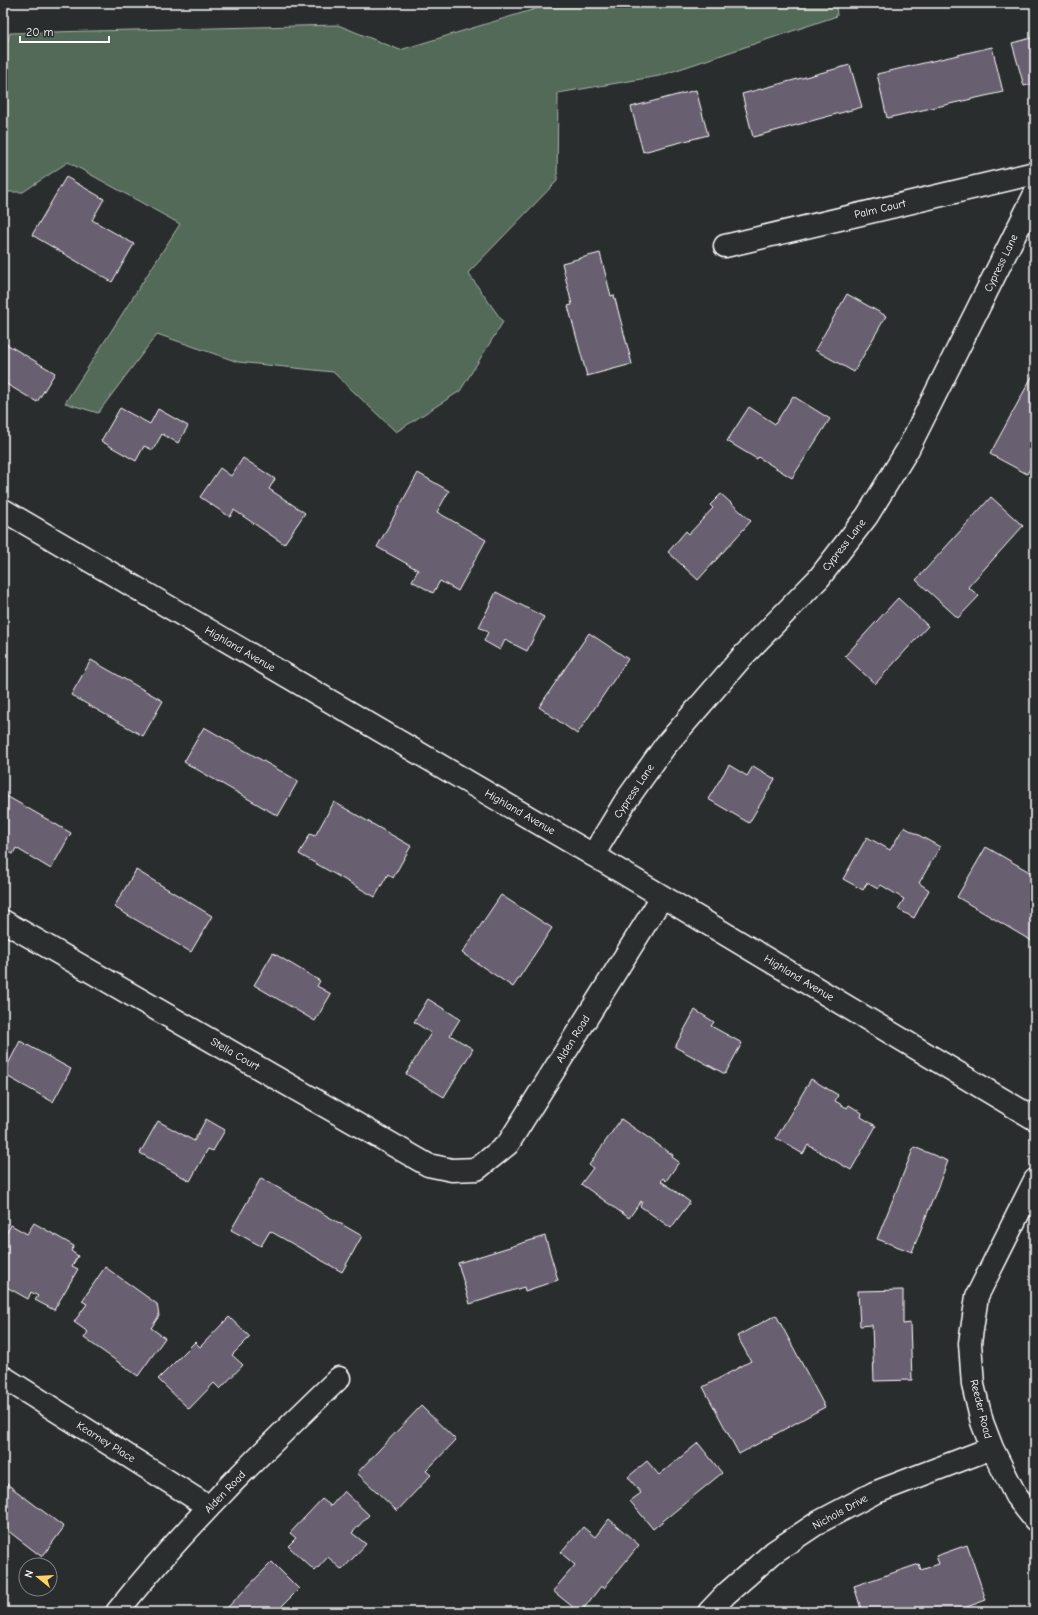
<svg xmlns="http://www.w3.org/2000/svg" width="1038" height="1615" font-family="'Comic Neue',sans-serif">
<rect width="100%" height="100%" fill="#2a2d2e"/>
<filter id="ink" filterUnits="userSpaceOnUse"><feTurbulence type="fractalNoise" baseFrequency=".025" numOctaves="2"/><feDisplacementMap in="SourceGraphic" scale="8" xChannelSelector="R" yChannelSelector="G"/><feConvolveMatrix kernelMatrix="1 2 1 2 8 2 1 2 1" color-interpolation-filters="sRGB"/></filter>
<g filter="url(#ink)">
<path fill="#536b58" stroke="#a9b5ac" d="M555,3H836L837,16L659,76L558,93L557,181L468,273L503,322L460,391L396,432L333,372L238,362L157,334L98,413L65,403L180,224L68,162L23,192H3V58L10,33L338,25L400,50Z"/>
<path fill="#685f6f" stroke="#fff" d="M1035,37V83L1024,86L1012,43Z
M992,47L1003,92L887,118L877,74Z
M850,65L862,107L753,137L742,94Z
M696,90L708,135L643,152L631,107Z
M66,177L104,199L92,220L134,244L112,282L32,235Z
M600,253L611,296L614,295L632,364L587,376L568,306L572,305L562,263Z
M847,294L886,316L854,372L815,350Z
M3,342L55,373L37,402L3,382Z
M1035,371V460L1027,474L990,454Z
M793,396L830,419L792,478L758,457L757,459L727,441L749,407L775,424Z
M120,408L150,424L158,409L188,426L178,443L162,434L153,450L144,446L136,461L101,441Z
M243,458L275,479L269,489L305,513L284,544L234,510L230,517L200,497L220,468L231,476Z
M418,473L449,491L437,512L486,540L458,591L440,581L433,593L412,581L418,570L377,547Z
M721,494L751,521L698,580L668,552L686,531L689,534L713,508L710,505Z
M991,497L1023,526L968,587L979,596L958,618L916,580Z
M496,592L544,617L527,651L505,640L500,650L484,641L488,632L479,627Z
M898,598L928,626L875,684L845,656Z
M589,633L628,659L577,734L539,707Z
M91,660L163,701L143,736L71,695Z
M204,727L298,781L278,816L184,762Z
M729,765L747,776L753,766L775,779L749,823L708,799Z
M3,794L71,833L51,869L16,848L13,854L3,849Z
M334,802L411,846L393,878L388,874L375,897L299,854L310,834L315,836Z
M904,827L940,847L919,883L929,890L914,918L898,909L904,899L881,885L878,889L867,883L863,890L843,879L867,837L890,850Z
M986,847L1033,874L1035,870V943L957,897Z
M136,870L212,916L191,952L114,907Z
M501,895L552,928L513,987L462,953Z
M273,953L320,981L317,986L331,994L315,1021L254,985Z
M428,999L460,1019L450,1035L473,1049L444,1097L406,1074L431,1033L414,1022Z
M695,1010L714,1022L711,1026L742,1043L725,1074L675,1047Z
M20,1041L71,1069L53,1102L3,1074Z
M811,1079L838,1095L835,1101L847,1108L849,1105L862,1113L861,1117L876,1126L851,1170L808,1145L803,1154L776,1138Z
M206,1119L225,1130L213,1151L208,1149L190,1181L140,1153L158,1121L194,1141Z
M621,1119L673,1155L672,1157L679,1162L666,1181L663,1178L661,1181L690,1202L671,1228L640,1206L642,1202L641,1201L629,1218L581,1184L593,1168L589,1165Z
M914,1147L948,1161L912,1252L877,1239Z
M261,1178L362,1236L342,1272L270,1231L261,1246L231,1230Z
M34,1223L74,1246L71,1251L78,1256L72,1266L78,1269L54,1310L35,1300L38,1296L31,1292L28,1299L3,1285V1239L11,1225L27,1234Z
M545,1236L558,1280L525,1291L524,1287L470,1304L458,1263Z
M105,1267L157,1304L159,1316L151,1328L165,1338L138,1376L84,1338L88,1332L74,1322L87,1304L82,1301Z
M903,1290V1324L910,1323L912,1380L874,1381L872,1325L860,1326L858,1291Z
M776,1315L825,1407L739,1454L703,1387L751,1361L737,1336Z
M229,1317L250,1337L232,1355L243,1365L220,1389L214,1383L189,1409L158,1379L195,1342L200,1347Z
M421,1406L456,1440L426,1471L431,1475L397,1511L357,1473Z
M698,1443L722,1473L653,1529L630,1501L641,1493L628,1477L647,1461L659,1475Z
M3,1481L64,1527L42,1557L3,1527Z
M344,1491L369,1515L352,1533L366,1544L342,1570L328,1557L315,1571L288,1546L296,1538L290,1533L322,1499L331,1506Z
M609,1519L639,1545L604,1588L601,1586L581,1612H579L553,1591L575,1565L561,1553L583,1527L595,1537Z
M967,1545L986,1600L953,1612H862L854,1586L919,1564L921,1570L939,1564L936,1556Z
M272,1562L299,1589L276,1612H223Z"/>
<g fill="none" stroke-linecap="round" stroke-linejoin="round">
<g stroke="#fff" stroke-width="25">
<path id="minor" d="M725,246L1035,173
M593,855L625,802L665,746L742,657L819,578L867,516L908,449L1035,194
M3,921L428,1165L452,1170L477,1169L508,1144L662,897
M1035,1180L977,1296L970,1343L973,1385L982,1422L992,1448L1016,1496L1035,1520
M3,1377L209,1507
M117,1612C184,1528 262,1452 339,1378
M709,1612L727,1593L774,1552L819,1522L874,1493L992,1448"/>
</g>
<g stroke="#fff" stroke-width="25">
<path id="tertiary" d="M3,510L593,855L1035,1119"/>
</g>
<use href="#minor" stroke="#2a2d2e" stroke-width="22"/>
<use href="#tertiary" stroke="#2a2d2e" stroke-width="22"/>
</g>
</g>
<g text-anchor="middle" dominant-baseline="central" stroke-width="3" stroke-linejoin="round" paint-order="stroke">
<g font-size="11" fill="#fff" stroke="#2a2d2e">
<text transform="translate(880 209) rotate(-13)">Palm Court</text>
<text transform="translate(1001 263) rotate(-64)">Cypress Lane</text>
<text transform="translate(844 545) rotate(-52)">Cypress Lane</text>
<text transform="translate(240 649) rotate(30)">Highland Avenue</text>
<text transform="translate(634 791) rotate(-56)">Cypress Lane</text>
<text transform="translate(520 812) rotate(30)">Highland Avenue</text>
<text transform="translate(799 978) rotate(31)">Highland Avenue</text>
<text transform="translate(573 1039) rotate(-58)">Alden Road</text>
<text transform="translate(235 1054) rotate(30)">Stella Court</text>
<text transform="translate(981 1409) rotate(76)">Reeder Road</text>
<text transform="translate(106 1442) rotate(32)">Kearney Place</text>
<text transform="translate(225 1492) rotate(-46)">Alden Road</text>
<text transform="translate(840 1512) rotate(-29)">Nichols Drive</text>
</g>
</g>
<rect width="1038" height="1615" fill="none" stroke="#2a2d2e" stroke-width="16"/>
<rect x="8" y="8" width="1022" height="1599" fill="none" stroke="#fff" stroke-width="1.5" filter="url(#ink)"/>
<g transform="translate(38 1577) rotate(288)"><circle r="19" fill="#2a2d2e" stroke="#7f8182"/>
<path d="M0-3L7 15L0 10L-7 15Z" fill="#ffd166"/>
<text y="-6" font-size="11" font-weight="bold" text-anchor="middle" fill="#ffffff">N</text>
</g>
<path d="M20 36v6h89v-6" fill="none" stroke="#ffffff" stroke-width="2"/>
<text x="26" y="36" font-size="12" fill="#ffffff" stroke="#2a2d2e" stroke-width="3" paint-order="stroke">20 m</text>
</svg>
